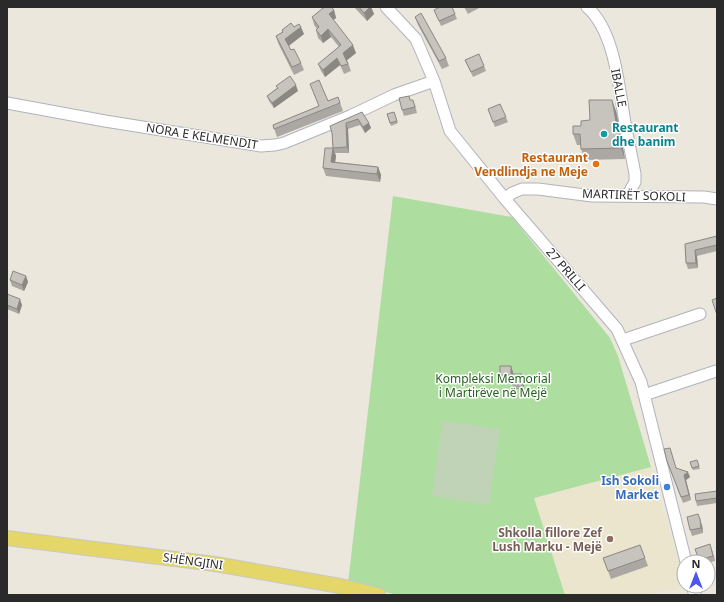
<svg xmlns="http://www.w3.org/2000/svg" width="724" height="602" font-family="'Noto Sans',sans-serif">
<rect width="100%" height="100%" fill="#ebe7dd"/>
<path fill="#ebe5ce" d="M651,467L684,579V586H686L687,588L644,595H565L534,498Z"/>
<path fill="#addd9f" d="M393,196L512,217L610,338L618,356L651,467L534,498L565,595H398L348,583Z"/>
<path fill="#c1d3b6" d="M442,421L500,429L489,505L432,496Z"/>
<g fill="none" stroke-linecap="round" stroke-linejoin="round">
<g stroke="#b1b2bd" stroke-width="13">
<path id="minor" d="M386,7L416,39L434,81L450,131L505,199L617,329L641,382L686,562
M587,7C615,31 619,88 625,123C628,140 632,157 635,174V182L627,196
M7,103L105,121L261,146L275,145L284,143L350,116L394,95L434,81
M505,199L512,193L522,189H538L592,196L704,197L717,199
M623,340L700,314
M644,395L716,371
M692,586L695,595"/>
</g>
<g stroke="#c8c8c8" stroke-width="16">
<path id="major" d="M7,538L215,564L340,586L378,595"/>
</g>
<use href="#minor" stroke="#fff" stroke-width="11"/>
<use href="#major" stroke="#e4d669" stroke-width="14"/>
</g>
<path fill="#aba8a3" d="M354,7H371L374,14L367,21Z
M464,7H481L468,14Z
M334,10L336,18L333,20L356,53L347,60L351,71L344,74L340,65L325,77L321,71L318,64L339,47L331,37L323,43L318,38L316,30L317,29L314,25L312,17Z
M434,10L455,14L457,19L441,26Z
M415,17L446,58L449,66L442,69L418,25Z
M294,27L304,34L289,46L291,50L301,63L304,70L294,75L278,43L276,36L282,32V30Z
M465,60L484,66L486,71L473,77Z
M310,84L328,101L338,97L343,111L277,137L273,125L319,106Z
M276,86L298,91L274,108L269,101L267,96L277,88Z
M410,100L415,105L417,113L404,116L402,110Z
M500,104L508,122L495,127L488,109Z
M616,111L625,159L585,160L581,149V145H577L573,134L581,126L590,120Z
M362,112L371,128L365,133L360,125L348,129L349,153H335L333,148L332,133Z
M394,112L398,123L391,126L387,114Z
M333,148L336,156L335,162L378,167L381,175L380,182L326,176L323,168Z
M717,236V251L697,256L698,268L688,269L686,263L685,244Z
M26,276L28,282L24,291L12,286L10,280Z
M7,294L22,305L19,314L7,309Z
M513,372V374H522L524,380V389H513L512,383V381H502L500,375Z
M697,460L700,469L693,470L692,468Z
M667,461L690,477L686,480L691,500L683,503Z
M717,491V503L697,506L696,501Z
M702,525L703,533L692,536L690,530Z
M640,545L648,566L611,579L603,558Z
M695,549L712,550L715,561L708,563V562H700Z"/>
<path fill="#8b8884" d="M370,7H371L374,14L367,21L364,13Z
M334,10L336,18L331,22L329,14Z
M301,27L304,34L288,46L285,39Z
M328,29L331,37L323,43L321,36Z
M353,45L356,53L346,61L343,53Z
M337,58L340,65L325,77L323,70Z
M296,85L298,91L274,108L272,103Z
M612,100L616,111L625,159L621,148Z
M346,123L348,129L349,153L347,147Z
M369,123L371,128L365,133L363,127Z
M333,148L336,156L334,170L331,162Z
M378,167L381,175L380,182L377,174Z
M695,250L697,256L698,268L696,263Z
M26,276L28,282L24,291L22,285Z
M20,299L22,305L19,314L17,309Z
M511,366L513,372V381L511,376Z
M522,374L524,380V389L522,383Z
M688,472L690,477L686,480L691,500L689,495L684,475Z
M700,519L702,525L703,533L701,528Z
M710,544L712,550L715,561L713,556Z"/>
<path fill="#c7c3bd" stroke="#8b8884" d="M326,7H331L334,10L329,14L353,45L343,53L348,64L341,66L337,58L323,70L318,64L341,45L328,29L321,36L316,30L319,27L312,17L323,8Z
M359,7H370L364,13Z
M440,7H452L455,14L439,21L434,10Z
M421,13L446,58L439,61L415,17Z
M291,23L294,27L299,24L301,27L285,39L291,50L294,49L301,63L292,67L276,36L283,32L282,30Z
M479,54L484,66L471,72L465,60Z
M290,76L296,85L272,103L267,96L278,88L276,86Z
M319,80L328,101L338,97L340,103L274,129L273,125L319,106L310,84Z
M409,96L410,100H413L415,107L402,110L399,98Z
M589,100H612L621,148L581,149L580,134H573V126H581V121L590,120Z
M500,104L506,117L493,122L488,109Z
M362,112L369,123L363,127L358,119L346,123L347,147L333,148L332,133L330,126Z
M394,112L397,121L390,123L387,114Z
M325,148H333L331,162L378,167L377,174L323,168Z
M717,236V245L695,250L696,263H686L685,244Z
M13,271L26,276L22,285L10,280Z
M7,294L20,299L17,309L7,305Z
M717,298V315L712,300Z
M500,366H511V376L500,375Z
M512,374H522V383H512Z
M670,448L676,468L688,472L684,475L689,495L681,497L667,461L664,449Z
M697,460L699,466L692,468L690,462Z
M717,491V498L696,501L695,494Z
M698,514L700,519L701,528L690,530L687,517Z
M710,544L713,556L699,560L695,549Z
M640,545L645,558L608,571L603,558Z"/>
<circle fill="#0f9aa8" stroke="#fff" stroke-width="1.5" cx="604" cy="134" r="4"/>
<circle fill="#e8710a" stroke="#fff" stroke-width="1.5" cx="596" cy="164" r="4"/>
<circle fill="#3f7fe0" stroke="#fff" stroke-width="1.5" cx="667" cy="487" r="4"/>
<circle fill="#8d6e63" stroke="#fff" stroke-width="1.5" cx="610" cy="539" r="4"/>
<g text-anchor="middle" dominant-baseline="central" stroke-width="3" stroke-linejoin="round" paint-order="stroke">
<g font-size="12" fill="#2a2a2a" stroke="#fff">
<text transform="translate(619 88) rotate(79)">IBALLE</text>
<text transform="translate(202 136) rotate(9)">NORA E KELMENDIT</text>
<text transform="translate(634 195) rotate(2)">MARTIRËT SOKOLI</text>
<text transform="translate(566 269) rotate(49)">27 PRILLI</text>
<text transform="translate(193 561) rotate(8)">SHËNGJINI</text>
</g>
<g font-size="12" font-weight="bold" fill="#0d838f" stroke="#fff" text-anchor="start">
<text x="612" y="127">Restaurant<tspan x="612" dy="14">dhe banim</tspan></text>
</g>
<g font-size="12" font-weight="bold" fill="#c56008" stroke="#fff" text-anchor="end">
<text x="588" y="157">Restaurant<tspan x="588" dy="14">Vendlindja ne Meje</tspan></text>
</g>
<g font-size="12" fill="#266120" stroke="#fff">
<text x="493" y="378">Kompleksi Memorial<tspan x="493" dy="14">i Martirëve në Mejë</tspan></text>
</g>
<g font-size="12" font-weight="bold" fill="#366cbe" stroke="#fff" text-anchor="end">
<text x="659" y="480">Ish Sokoli<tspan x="659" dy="14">Market</tspan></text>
</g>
<g font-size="12" font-weight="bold" fill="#785e54" stroke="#fff" text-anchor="end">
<text x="602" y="532">Shkolla fillore Zef<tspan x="602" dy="14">Lush Marku - Mejë</tspan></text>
</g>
</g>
<rect width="724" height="602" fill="none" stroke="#2a2a2a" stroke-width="16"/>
<g transform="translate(696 574)"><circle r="19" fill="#ffffff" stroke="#aaaaaa"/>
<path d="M0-3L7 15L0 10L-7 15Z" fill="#4b57ea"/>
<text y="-6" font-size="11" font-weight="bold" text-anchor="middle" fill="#2a2a2a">N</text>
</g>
</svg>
